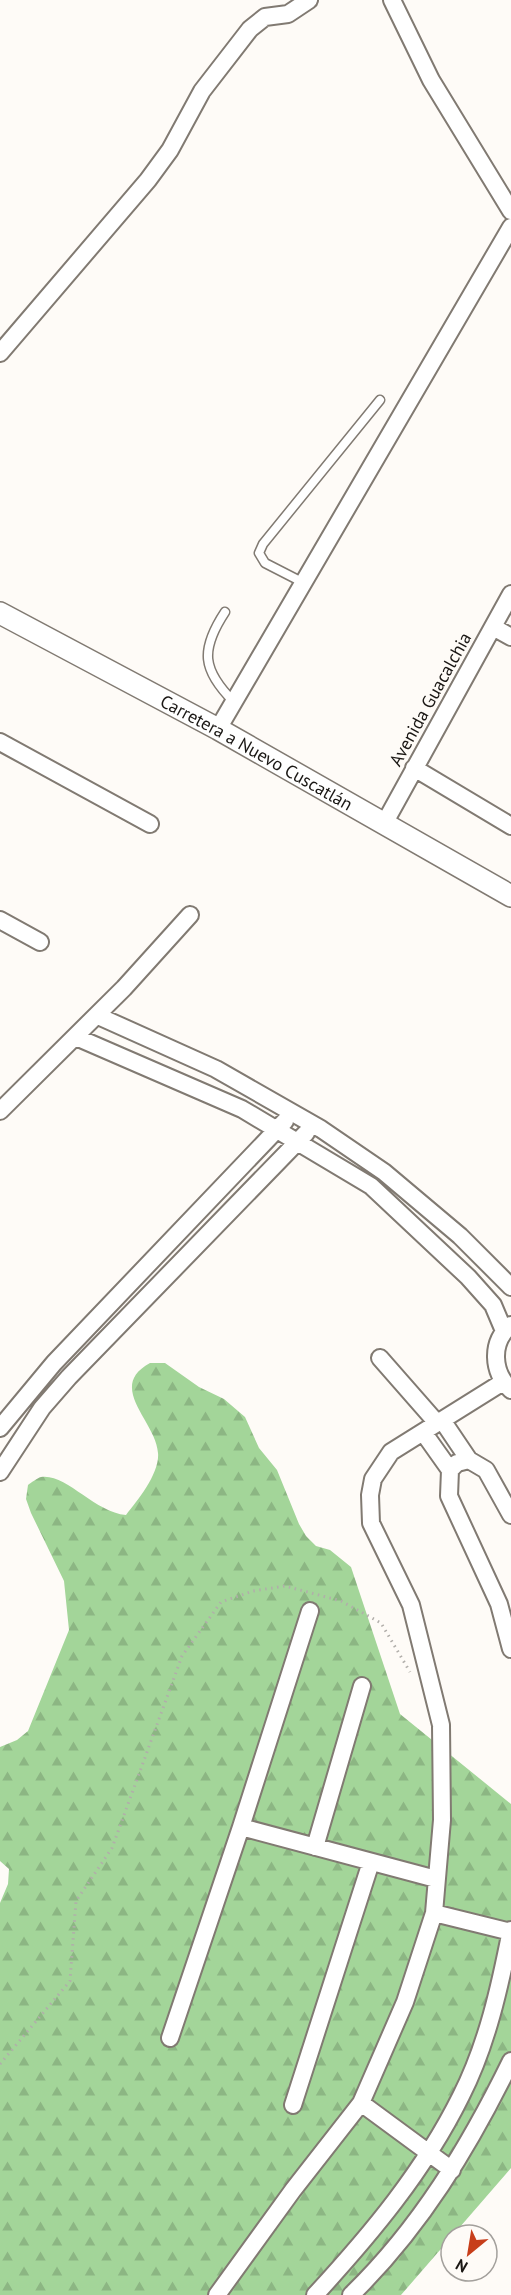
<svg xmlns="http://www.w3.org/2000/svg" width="511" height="2295" font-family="'PT Sans',sans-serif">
<defs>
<pattern id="forest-firs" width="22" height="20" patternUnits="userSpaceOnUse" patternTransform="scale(1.5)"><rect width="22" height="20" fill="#a3d599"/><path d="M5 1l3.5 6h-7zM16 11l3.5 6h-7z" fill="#8cb683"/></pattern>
</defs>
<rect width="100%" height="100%" fill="#fefbf7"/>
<path fill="url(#forest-firs)" d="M150,1363H165L199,1387L224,1399L245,1417L259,1448L277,1470L299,1524L306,1536L316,1546L330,1550L351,1567L400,1714L511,1804V2168L401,2295H0V1903L8,1884L9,1869L0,1861V1747L17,1740L28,1731L69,1630L64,1581L31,1513L26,1499L28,1485C31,1483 37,1478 41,1477C66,1473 94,1512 126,1515C138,1500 160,1473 158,1453C156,1421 106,1387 150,1363Z"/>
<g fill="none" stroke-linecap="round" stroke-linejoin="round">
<g stroke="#817a72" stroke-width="11">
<path id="service" d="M304,583L265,563L259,553L263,544L380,400
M225,612C200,650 202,670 234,702"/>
</g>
<g stroke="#817a72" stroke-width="20">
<path id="minor" d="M392,0L431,80L511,211
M0,353L148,180L170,150L202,91L250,29L265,17L288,14L309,0
M493,627L511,637
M218,729L511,227
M0,742L150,824
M414,768L511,826
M384,824L511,594
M0,920L40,942
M98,1016L216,1069L321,1129L384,1172L460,1236L511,1287
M76,1037L242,1109L371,1186L468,1277L493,1305L504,1331
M0,1111L124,988L190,915
M380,1358L437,1423
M511,1390C492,1372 490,1342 511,1325
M442,1420L469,1460L486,1470L511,1515
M0,1428L54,1363L285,1121
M423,1432L450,1470
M469,1460L457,1463L450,1470L449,1496L499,1604L511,1649
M0,1472L42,1408L69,1377L306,1133
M241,1827L310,1611
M315,1847L362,1686
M434,1913L511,1932
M170,2038L241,1827L436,1879
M361,2103L452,2170
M293,2105L371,1862
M217,2295L293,2190L361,2103L405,2002L434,1913L442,1820L441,1725L411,1605L371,1523L370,1495L373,1479L391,1452L503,1382
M315,2295C371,2234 424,2171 461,2096C487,2045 500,1986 511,1930
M351,2295C420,2228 469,2147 511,2061"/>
</g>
<g stroke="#817a72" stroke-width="24">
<g id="tertiary">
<path id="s1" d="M0,613L218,729L511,896"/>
</g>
</g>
<path stroke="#b1aeaa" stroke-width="3" stroke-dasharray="1.5 4.5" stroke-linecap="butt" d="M0,2064L70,1981L76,1901L112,1848L182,1656L221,1602L253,1591L285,1586L341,1601L381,1623L410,1672"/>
<use href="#service" stroke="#fff" stroke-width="8"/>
<use href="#minor" stroke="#fff" stroke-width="16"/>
<use href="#tertiary" stroke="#fff" stroke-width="21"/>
</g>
<g text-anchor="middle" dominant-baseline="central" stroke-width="6" stroke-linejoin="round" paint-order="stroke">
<g font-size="18" fill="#1a1714" stroke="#fefbf7">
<text transform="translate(430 699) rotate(-61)">Avenida Guacalchia</text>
<text stroke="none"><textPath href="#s1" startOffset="292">Carretera a Nuevo Cuscatlán</textPath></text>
</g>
</g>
<g transform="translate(469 2253) rotate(210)"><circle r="28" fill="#fefbf7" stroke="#a3a09c" stroke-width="1.5"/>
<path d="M0-4.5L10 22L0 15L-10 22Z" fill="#c73e1a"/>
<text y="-9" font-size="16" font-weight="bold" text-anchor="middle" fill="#1a1714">N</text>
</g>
</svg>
